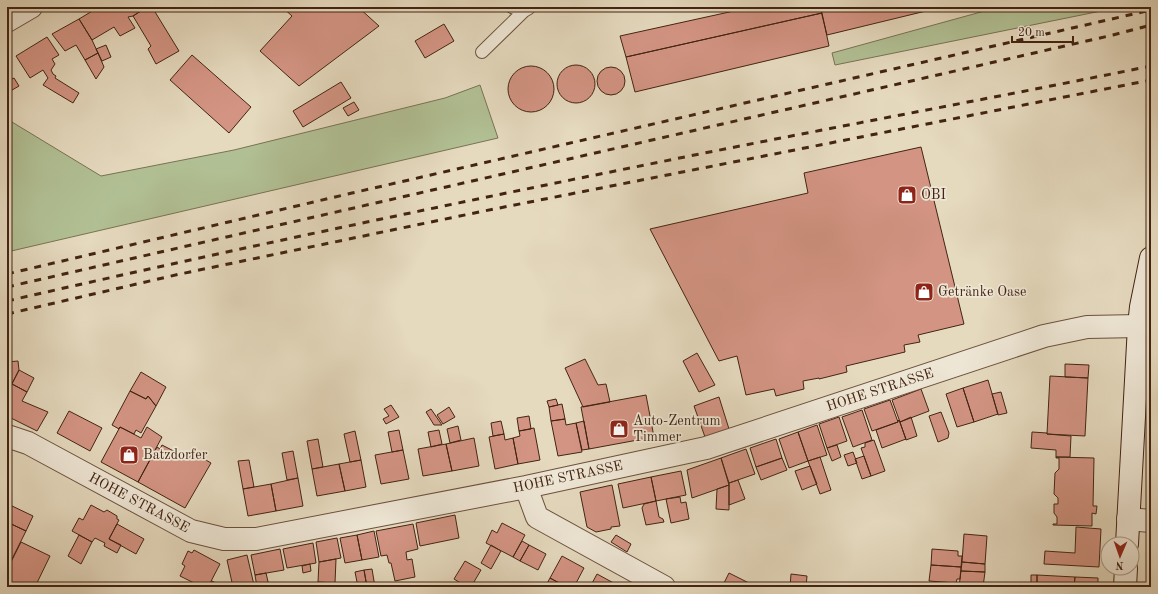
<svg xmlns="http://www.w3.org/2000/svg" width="1158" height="594" font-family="'Old Standard TT',serif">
<rect width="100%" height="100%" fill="#e5d9be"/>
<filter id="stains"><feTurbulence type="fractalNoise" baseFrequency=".005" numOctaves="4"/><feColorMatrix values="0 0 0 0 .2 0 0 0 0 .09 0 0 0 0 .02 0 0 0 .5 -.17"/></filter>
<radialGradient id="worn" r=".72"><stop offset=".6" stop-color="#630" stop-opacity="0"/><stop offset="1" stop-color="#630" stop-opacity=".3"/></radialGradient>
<path fill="#b1c094" stroke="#7a7254" d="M999,7H1111V9L835,65L832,53Z
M480,85L498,138L7,252V119L101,176L234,150L445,98Z"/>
<path fill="#d39483" stroke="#432413" d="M99,7H147L133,16L128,17L135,28L120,36L114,27L92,40L79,19Z
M147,7H152L179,51L156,64L148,49L151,46L133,16Z
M282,7H358L379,26L299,86L260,51L292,16Z
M752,7H820L822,13L626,57L620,36Z
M820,7H925L926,11L827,35Z
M925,7H942L926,11Z
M822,13L829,46L635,92L626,57Z
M79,19L92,40L98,53L85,60L76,45L65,51L52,34Z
M444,24L454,41L425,58L415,41Z
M47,37L59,55L52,59L55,64L51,70L53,74L56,76L55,78L79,93L73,103L43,85L48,78L43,70L30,78L16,56Z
M106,45L111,57L102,61L96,49Z
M98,53L104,67L96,79L85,60Z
M192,55L251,107L229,133L170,80Z
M557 84a19 19 0 1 1 38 0a19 19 0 1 1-38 0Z
M508 89a23 23 0 1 1 46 0a23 23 0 1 1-46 0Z
M597 81a14 14 0 1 1 28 0a14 14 0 1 1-28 0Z
M7,70L12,79L14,78L19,86L7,93Z
M341,82L351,98L303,127L293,111Z
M354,102L359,110L348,116L343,108Z
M921,147L964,324L918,335L920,342L904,345L905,352L846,366L847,372L819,379V378L803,381L804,389L776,396L774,389L746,395L737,356L719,361L650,229L808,193L804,173Z
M697,353L715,385L699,392L683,361Z
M585,359L598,385L606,384L610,402L583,407L565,368Z
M18,361L19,370L7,393V362Z
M1065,364L1089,365L1088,378L1065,377Z
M19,370L34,378L27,392L12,384Z
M141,372L166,387L156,406L148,396L146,399L130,391Z
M1050,376L1088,378L1085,436L1047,434Z
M988,380L998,414L974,422L963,388Z
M12,384L27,392L22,401L48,412L37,431L7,416V393Z
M963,388L974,422L957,427L946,394Z
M921,389L929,411L900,422L892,400Z
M130,391L146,399L148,396L156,406L141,433L136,430L134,434L120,427L119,429L112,425Z
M1001,392L1007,413L998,415L992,394Z
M646,395L654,437L589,449L581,407Z
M719,397L729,429L705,437L694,406Z
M556,399L558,405L549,407L547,401Z
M890,400L898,422L872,431L864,409Z
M562,404L565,419L551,421L549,407Z
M391,405L399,417L386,424L383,419L389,416L384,409Z
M449,407L455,417L443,424L437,415Z
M431,409L442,425H434L426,412Z
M862,410L872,440L853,447L842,417Z
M69,411L102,428L90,451L57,433Z
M941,412L949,433L948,438L938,442L929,416Z
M529,416L531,429L519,431L517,418Z
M839,417L847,441L827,448L819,424Z
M911,417L917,436L906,440L900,422Z
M565,419L566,425L576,423L582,452L558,456L551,421Z
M899,420L906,439L882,448L876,430L898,422V421Z
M501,421L504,434L493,436L491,423Z
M584,421L589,449L582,450L576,423Z
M817,425L827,455L808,461L798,432Z
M458,426L461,440L450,443L447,429Z
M120,427L141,438L147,427L162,437L138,482L101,462Z
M534,428L540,460L518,464L513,438L520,436L519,431Z
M399,430L403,450L392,452L388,432Z
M439,430L442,444L431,447L428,432Z
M355,431L361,460L350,462L344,434Z
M798,432L808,461L789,468L779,439Z
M1032,432L1047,433V434L1071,436L1070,457H1056V450L1031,448Z
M504,434L505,440L513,438L518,464L495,469L489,437Z
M474,438L479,466L452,471L446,444Z
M318,439L323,467L312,469L307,441Z
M776,439L782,458L756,467L750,448Z
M874,440L885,471L871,476L861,448L865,447V443Z
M446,444L452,471L423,476L418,449Z
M162,445L189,459L192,452L211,463L185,508L138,482L157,447L160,449Z
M837,445L841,457L832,461L827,448Z
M746,449L755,474L729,483L721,458Z
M403,450L409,479L381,484L375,455Z
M293,451L298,478L287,480L282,453Z
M853,452L857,463L848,466L844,455Z
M864,456L871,476L862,479L855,459Z
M820,457L831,490L820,494L808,461Z
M1056,457L1094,458L1093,506H1097L1096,514L1092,513V526L1053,525V524H1057V517L1054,513V504H1058V498L1054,494L1055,473L1059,469V458H1056Z
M721,458L729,485L692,498L687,470Z
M782,458L787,470L761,480L756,467Z
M249,460L254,487L243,489L238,461Z
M361,460L366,487L345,491L339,464Z
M339,464L345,491L317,496L312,469Z
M810,466L817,484L802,490L795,471Z
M681,471L686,495L656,501L651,477Z
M651,477L656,501L623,508L618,484Z
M298,478L303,506L276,511L271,484Z
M738,480L745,499L729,505V483Z
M271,484L276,511L248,516L243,489Z
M612,485L620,526L611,527V529L596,532L587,527L580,492Z
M729,485V510L716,509L717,489Z
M680,497L681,503L686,502L689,519L671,523L666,499Z
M656,501L659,517L663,519L664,522L646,525L642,508L644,504Z
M10,505L33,516L26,531L7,522V511Z
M91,505L104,512L107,510L117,516V519L119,520L109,539L121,545L117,553L104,546L105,543L95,538L92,542L72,531L79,518L83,520Z
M455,515L459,538L420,546L416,523Z
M7,522L26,531L12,559L7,556Z
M502,523L525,535L513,557L486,543L492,530L497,533Z
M117,524L144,539L136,554L109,539Z
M413,524L418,549L406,552L407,560L412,559L415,577L395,581L391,563H389L387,555L381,556L376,531Z
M1076,527L1101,529L1099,567L1044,564L1045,551L1075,553Z
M374,531L379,557L362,560L357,535Z
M964,534L987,536L985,564L962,562Z
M79,535L92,542L81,564L68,556Z
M357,535L362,560L345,563L340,538Z
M616,535L631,544L627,552L611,542Z
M337,538L341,558L319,562L316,542Z
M522,541L529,545L520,561L513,557Z
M21,542L50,556L35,587H7V570Z
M313,543L316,563L287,568L283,549Z
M491,545L501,551L491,569L481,563Z
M529,545L546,554L538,570L520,561Z
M280,549L284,570L255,575L251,555Z
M932,549L958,551V556H962L961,567L931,565Z
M194,550L220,564L208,587H202L180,576L185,566L182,564L188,551L192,553Z
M247,555L254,585L242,587H233L227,560Z
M562,556L584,568L574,587H567L550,578Z
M336,559L335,583L318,582L319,562Z
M465,561L481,570L471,587H467L454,579Z
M962,562L985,564V572L961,571Z
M310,564L311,571L303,573L302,566Z
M931,565L961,567L960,579H957L956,583L929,581Z
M372,569L375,587H367L364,570Z
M364,570L367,587H358L355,572Z
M961,571L985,572L983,587H959Z
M266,573L269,586L257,587L255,575Z
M729,573L757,587H722Z
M597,574L621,587H590Z
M791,574L807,576L806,587H790Z
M1031,575H1037V587H1031Z
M1037,575L1075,577L1074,587H1037Z
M1075,577L1098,578V587H1074Z
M550,578L559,583L557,587H545Z
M212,581L224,587H208Z
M295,583L302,587H293Z"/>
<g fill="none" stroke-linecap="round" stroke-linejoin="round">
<g stroke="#6c513e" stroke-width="14">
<path id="service" d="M512,7L524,11L529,8
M482,52L524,11"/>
</g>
<g stroke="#6c513e" stroke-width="24">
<path id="minor" d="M7,436L28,443L191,531L224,539H256L526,487L706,448L1044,336L1087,327L1139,326
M526,487L537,517L664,587
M1128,519L1151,521"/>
</g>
<g stroke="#6c513e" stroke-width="24">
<path id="tertiary" d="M7,21L31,7"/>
</g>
<g stroke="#432413" stroke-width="24">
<path id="secondary" d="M1127,544L1139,326L1141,307L1151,258
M1125,587L1126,568"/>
</g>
<use href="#service" stroke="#eee6d5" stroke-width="12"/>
<use href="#minor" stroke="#eee6d5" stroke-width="22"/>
<use href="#tertiary" stroke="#eee6d5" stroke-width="22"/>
<use href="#secondary" stroke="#eee6d5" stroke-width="22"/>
<path stroke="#432413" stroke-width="3" stroke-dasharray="7 7" stroke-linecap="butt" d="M7,274L352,193L1151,10
M7,287L1113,35L1151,25
M7,301C221,252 435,207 650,164C817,130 984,100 1151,66
M7,314L180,274L484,211L1151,80"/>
</g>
<defs>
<g id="shop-square" transform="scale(1)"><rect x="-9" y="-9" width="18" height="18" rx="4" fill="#8f2418" stroke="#eee6d5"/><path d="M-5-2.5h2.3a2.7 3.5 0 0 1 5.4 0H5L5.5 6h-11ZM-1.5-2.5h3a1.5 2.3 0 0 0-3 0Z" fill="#fff"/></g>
</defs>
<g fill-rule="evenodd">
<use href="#shop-square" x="907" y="195"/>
<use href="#shop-square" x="924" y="292"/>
<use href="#shop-square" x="619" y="429"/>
<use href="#shop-square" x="129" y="455"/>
</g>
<g text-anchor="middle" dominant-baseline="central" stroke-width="3.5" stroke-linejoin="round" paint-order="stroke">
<g font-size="14" fill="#432413" stroke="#eee6d5" text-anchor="start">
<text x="921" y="195">OBI</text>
<text x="938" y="292">Getränke Oase</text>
<text x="633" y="421">Auto-Zentrum<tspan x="633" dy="16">Timmer</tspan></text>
<text x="143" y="455">Batzdorfer</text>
</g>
<g font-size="14" fill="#432413" stroke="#eee6d5">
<text transform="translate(880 390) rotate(-18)">HOHE STRASSE</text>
<text transform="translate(568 477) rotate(-12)">HOHE STRASSE</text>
<text transform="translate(139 503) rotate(28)">HOHE STRASSE</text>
</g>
</g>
<rect width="1158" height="594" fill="none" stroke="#e5d9be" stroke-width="24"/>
<rect x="8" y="8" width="1142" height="578" fill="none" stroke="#432413" stroke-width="2"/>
<rect x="12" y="12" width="1134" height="570" fill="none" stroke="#432413"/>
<g transform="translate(1120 556) rotate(182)"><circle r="19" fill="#eee6d5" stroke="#aa9887"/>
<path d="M0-3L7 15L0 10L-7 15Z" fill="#8f2418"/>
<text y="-6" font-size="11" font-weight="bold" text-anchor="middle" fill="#432413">N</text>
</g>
<path d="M1012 36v6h61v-6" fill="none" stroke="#432413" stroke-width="2"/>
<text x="1018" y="36" font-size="12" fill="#432413" stroke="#eee6d5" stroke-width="3" paint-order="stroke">20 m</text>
<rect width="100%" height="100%" filter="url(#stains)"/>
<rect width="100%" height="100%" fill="url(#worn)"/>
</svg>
